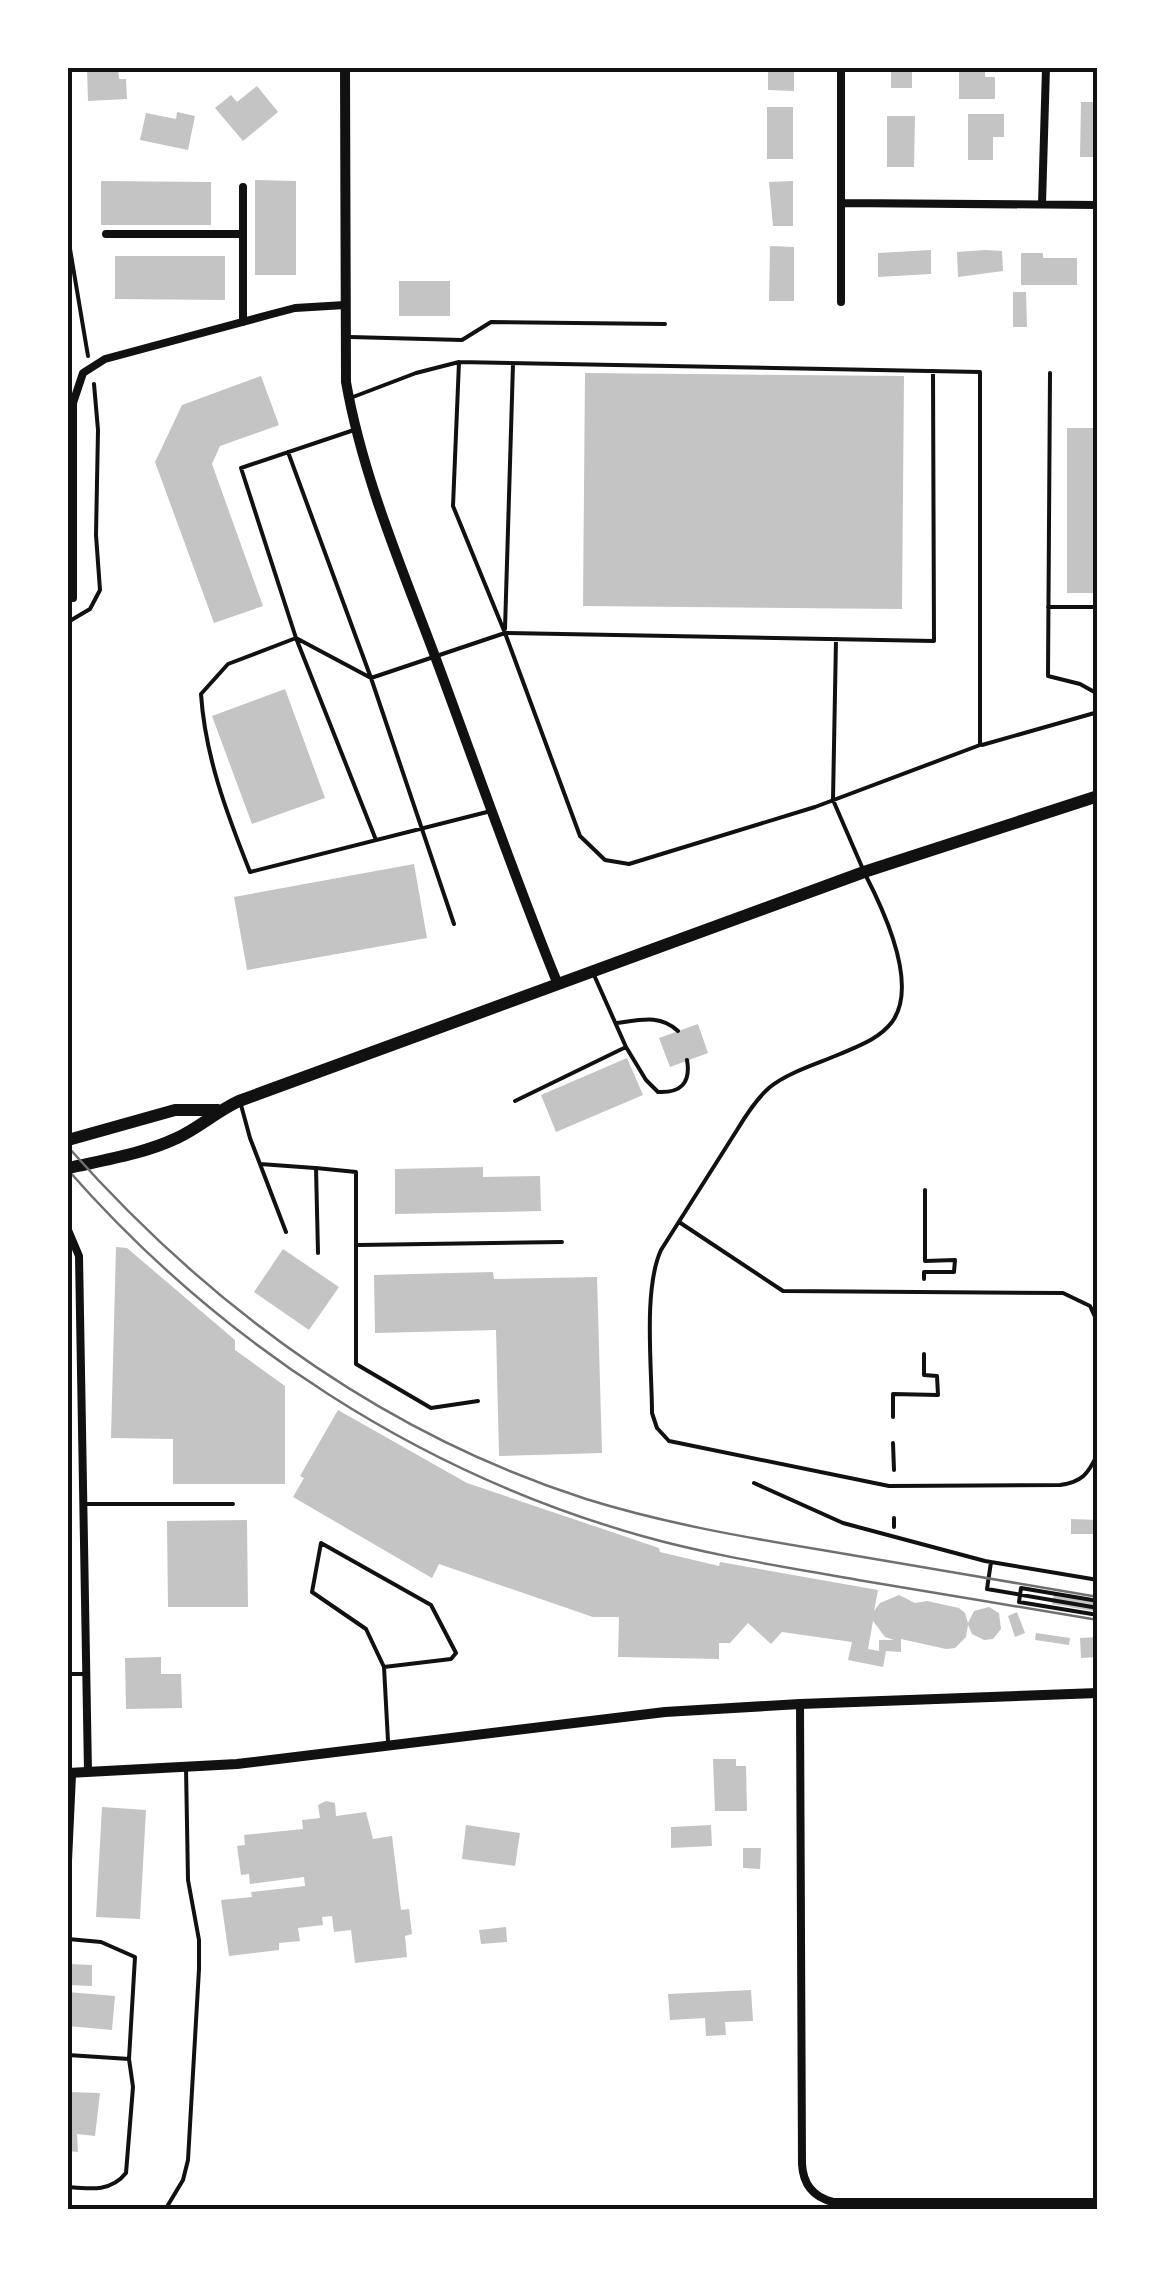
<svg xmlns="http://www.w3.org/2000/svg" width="1165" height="2277" font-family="'DejaVu Sans',sans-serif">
<rect width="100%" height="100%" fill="#fff"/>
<path fill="#c4c4c4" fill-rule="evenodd" d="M87,68H118L119,79H126L127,99L88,101Z
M768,68H794V91L768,90Z
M891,68H912V88H891Z
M959,68H985V77H995V99H959Z
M257,86L278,112L243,141L215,108L231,95L237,102Z
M1081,102H1098V157H1080Z
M767,107H793V159H767Z
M177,112L195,116L188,150L140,140L146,113L176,119Z
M968,114H1004V137H993V160H968Z
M887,116H915L914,167H887Z
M255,180L296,181V275H255Z
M101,181L211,182V225H101Z
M793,181V226H773L769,182Z
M770,246L794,247V301H769Z
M931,250V274L878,277V253Z
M985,250L1002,251L1003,271L958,277L957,252Z
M1021,253H1043V258H1077V285H1021Z
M115,256H225V300L115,299Z
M399,281H450V316H399Z
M1013,292H1026L1027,327H1013Z
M585,373L904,376L902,609L583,606Z
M261,376L279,425L220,446L212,464L263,606L214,623L155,462L182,405Z
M1067,428H1098V593H1067Z
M285,689L325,798L252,824L212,716Z
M414,864L427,938L247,970L234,897Z
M698,1024L708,1053L670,1067L659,1038Z
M627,1058L643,1095L556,1132L541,1095Z
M483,1167V1177L540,1176L541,1211L395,1214V1169Z
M116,1247L127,1248L235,1340V1350L285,1386V1484H173V1439L111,1438Z
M283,1249L339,1287L309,1330L254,1292Z
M493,1272L494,1279L597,1277L602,1453L499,1456L496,1330L375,1333L374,1275Z
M338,1410L467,1483L659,1548L660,1552L719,1566L720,1562L878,1590L874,1611L880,1603L899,1595L915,1603L927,1601L959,1608L965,1613L968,1623L974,1611L989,1607L999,1613L1001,1629L993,1639L984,1640L972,1634L968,1625L966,1637L955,1648L946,1649L901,1639V1652L886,1651L883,1667L848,1660L852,1642L782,1632L771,1644L748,1623L730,1643H719V1659L618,1657L619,1617H593L439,1564L432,1578L293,1497L304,1478L300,1476ZM873,1621L885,1637L894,1640H879V1651L868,1649Z
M1071,1519L1098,1520V1534H1071Z
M247,1520L248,1607H168L167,1521Z
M1054,1594L1098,1602V1612L1052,1604Z
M1017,1612L1025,1633L1015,1637L1008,1616Z
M1036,1633L1070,1638L1069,1645L1035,1640Z
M1098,1637V1657L1081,1658L1080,1638Z
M161,1657V1674H181L182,1708L126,1709L125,1658Z
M713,1759H736V1766H746L747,1811H715Z
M326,1801L335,1803L336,1816L366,1812L373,1839L392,1836L401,1910L409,1909L412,1934L405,1936L407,1957L355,1963L351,1930L334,1932L332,1916L322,1917L323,1925L298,1928L300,1941L279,1943V1950L229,1956L221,1900L252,1897L251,1892L305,1886L304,1877L250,1884L249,1874L241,1875L237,1846L245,1845L244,1835L303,1829L302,1820L320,1818L318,1805Z
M102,1807L146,1810L140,1919L96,1917Z
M466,1825L520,1833L515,1866L462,1859Z
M711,1825L712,1846L671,1848V1827Z
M743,1848H761L760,1869L743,1868Z
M506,1927L507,1942L481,1944L479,1930Z
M68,1964L92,1965V1986L68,1985Z
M751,1990L753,2021L725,2022L726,2035L706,2036L705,2018L670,2020L668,1994Z
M68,1992L115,1996L112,2030L68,2026Z
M68,2092L100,2093L95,2136L77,2134L78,2152L68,2151Z"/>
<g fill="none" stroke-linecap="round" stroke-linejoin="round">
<path stroke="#111" stroke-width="4" d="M68,237L88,356
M68,622L90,609L100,590L96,535L98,430L94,384
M924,1279V1272H954L955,1260L925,1261V1190
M893,1417V1394L938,1395L937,1376L924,1375V1354
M893,1443L894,1470
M754,1483L843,1523L985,1561L1098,1580
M894,1518V1527
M991,1562L987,1589L1098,1608
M1098,1601L1021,1588L1019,1602L1098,1615"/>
<path stroke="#111" stroke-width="4" d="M350,337L462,340L491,322L665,324
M1050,373L1048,676L1080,684L1098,694
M353,397L416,373L459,362L980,372V745L815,807L629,864L605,860L580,836L505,633L453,506L459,362
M354,430L241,468L296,638L376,840
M288,452L371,678L454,924
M1048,607H1098
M505,629L513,364
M836,639L833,800L862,867
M982,745L1098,712
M487,812L250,872C227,814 205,756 201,694L228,664L296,638L371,678L505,633L934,641L933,371
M617,1023C640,1020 660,1014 678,1031
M626,1047L646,1080L658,1092C681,1093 691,1083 687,1060
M515,1101L626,1047L594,975
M241,1105L250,1138L286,1232
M260,1164L315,1168
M679,1222L783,1291L1063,1293L1090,1306L1096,1319L1097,1455C1088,1474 1082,1482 1060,1485L889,1486L669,1441L657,1428L652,1413C652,1369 643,1289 661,1250L737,1130C746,1115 756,1099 770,1087C789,1072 817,1064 840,1054C858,1046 879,1039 892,1022C919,985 884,911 866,876
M358,1245L562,1242
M318,1253L316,1168L356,1172V1364L431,1408L478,1401
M86,1504H233
M384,1667L366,1629L312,1592L321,1543L431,1605L456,1653L451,1659L384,1667L388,1741
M68,1674H85
M68,1904L74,1775
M68,1939L101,1942L135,1957L129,2059
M68,2055L129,2059L133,2087L126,2173C111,2192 90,2189 68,2187
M165,2210L183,2180L188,2160L199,1969V1940L188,1880L186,1767"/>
<path stroke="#111" stroke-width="8" d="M842,203L1098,205
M1042,204L1046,68
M106,234H243
M841,302V68
M243,322V187
M73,598V403L83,373L105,359L272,314L295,308L345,305
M68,1230L79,1256L88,1772
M800,1704L802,2164C803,2184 813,2197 833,2202H1098"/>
<path stroke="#111" stroke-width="10" d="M345,68L346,382C363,478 402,568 436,659C476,767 514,876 557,982
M68,1773L237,1764L665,1712L800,1704L1098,1693"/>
<path stroke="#111" stroke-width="12" d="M68,1140L175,1110H218
M68,1168C104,1160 143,1154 177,1138C199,1128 217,1111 239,1101L864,872L1098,796"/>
<path stroke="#707070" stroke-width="2.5" d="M68,1147C210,1307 381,1433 586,1499C663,1523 743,1537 822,1550C914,1566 1006,1581 1098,1597
M68,1170C220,1343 419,1473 642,1536C713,1556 786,1567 858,1580C938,1593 1018,1607 1098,1620"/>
</g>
<rect width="1165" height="2277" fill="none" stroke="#ffffff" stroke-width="140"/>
<rect x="70" y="70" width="1025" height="2137" fill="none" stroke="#111" stroke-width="4"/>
</svg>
